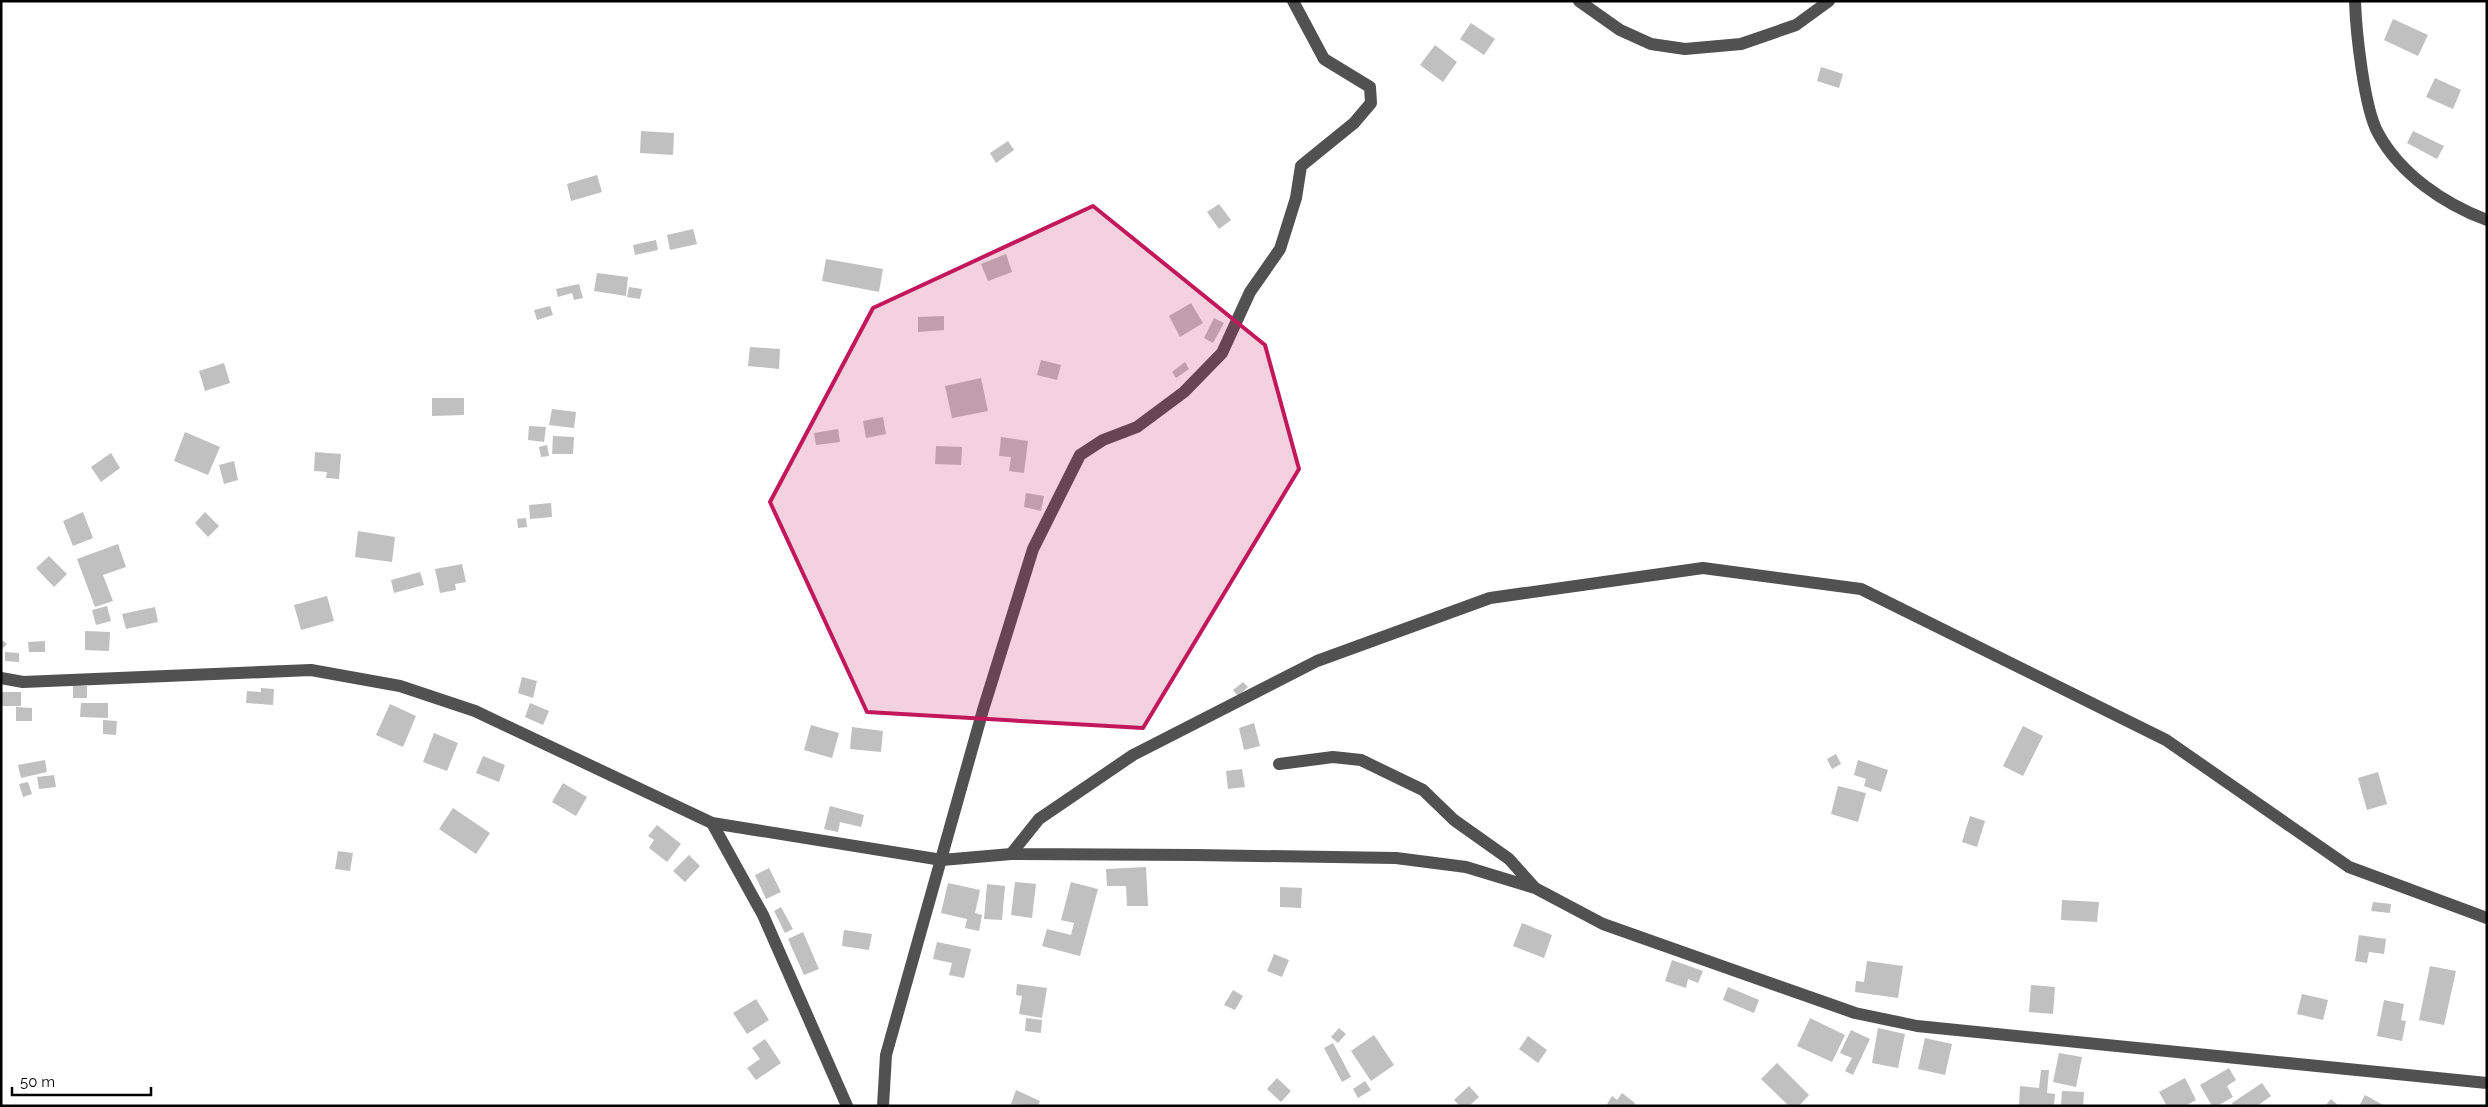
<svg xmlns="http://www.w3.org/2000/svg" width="2488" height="1107" font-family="Raleway,sans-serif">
<rect width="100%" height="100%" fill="#fff"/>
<path fill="#c0c0c0" d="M2393,19L2428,35L2418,56L2384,40Z
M1471,23L1495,39L1484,55L1460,39Z
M1435,45L1457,62L1443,82L1420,65Z
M1821,67L1843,74L1839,88L1817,81Z
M2435,78L2461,90L2453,109L2426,97Z
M641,131L674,133L673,155L640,153Z
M2413,131L2444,146L2437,159L2407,143Z
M1008,141L1014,150L996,163L990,153Z
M597,175L602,192L571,201L567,184Z
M1219,204L1231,220L1219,229L1207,212Z
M693,229L697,244L670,250L667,235Z
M656,240L658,250L635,255L633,245Z
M1006,254L1012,272L988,281L981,264Z
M826,259L883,269L879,292L822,281Z
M597,273L628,277L626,296L594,291Z
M579,284L583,298L574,300L572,293L558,297L556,289Z
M629,287L642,289L640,299L627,297Z
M1191,303L1203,323L1180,337L1169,316Z
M550,306L553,315L537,320L534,310Z
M944,316V330L918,332V317Z
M1214,318L1224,323L1213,343L1204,338Z
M750,347L780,349L779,369L748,366Z
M1041,360L1061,365L1057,380L1037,375Z
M1185,362L1189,369L1176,378L1172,372Z
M224,363L230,383L205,391L199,371Z
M981,378L988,411L952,418L945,386Z
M432,398H464V415L432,416Z
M552,409L576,412L574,428L549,425Z
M883,417L886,434L866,438L863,421Z
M529,426L546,427L544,442L528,440Z
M838,429L840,442L816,445L814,433Z
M185,432L220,447L208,475L174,461Z
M553,436L574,437L573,454H552Z
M1001,437L1028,441L1024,473L1009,471L1011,457L999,456Z
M547,445L549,456L541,457L539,447Z
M936,446L962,447L961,465L935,464Z
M315,452L341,454L339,479L326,478L327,472L314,471Z
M111,453L120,468L101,482L91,467Z
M234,461L238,480L224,484L219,465Z
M1026,493L1044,496L1041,511L1024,507Z
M551,503L552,517L530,519L529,505Z
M83,512L93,538L73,546L63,521Z
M205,512L219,526L208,537L195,523Z
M526,518L527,527L518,528L517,519Z
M358,531L395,537L392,562L355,557Z
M118,544L126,567L103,575L113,601L95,607L77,559Z
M49,556L67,574L54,587L36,568Z
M462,564L466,582L455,584L456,590L440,593L435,569Z
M420,572L424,585L394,593L391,580Z
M327,596L334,621L301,630L294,605Z
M107,606L111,621L96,625L92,610Z
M155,607L158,622L126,629L122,614Z
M85,631L110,632L109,651L85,650Z
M2,640L7,644L1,650V641Z
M45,641V652H29L28,642Z
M5,652L19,653V662L5,661Z
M522,677L537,681L533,698L518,693Z
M1243,682L1248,687L1238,696L1233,690Z
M73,685L87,686V698H73Z
M261,688L274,689L273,705L246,703L247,691L261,692Z
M1,692H21V706H1Z
M81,703H108V718L80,717Z
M530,703L549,711L543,725L525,717Z
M390,704L416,716L403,747L376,735Z
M16,707L32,708V721H16Z
M103,720L117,721L116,735L103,734Z
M1254,723L1260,746L1244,750L1239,728Z
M811,725L839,733L832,758L804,750Z
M2023,726L2043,736L2023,776L2003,766Z
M852,727L883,731L881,752L850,749Z
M434,733L458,743L447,771L423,762Z
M1836,754L1841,764L1832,769L1827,759Z
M483,756L505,765L499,782L476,773Z
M45,760L47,772L21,778L18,765Z
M1858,760L1888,770L1881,792L1864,786L1866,779L1854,775Z
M1242,769L1245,787L1228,789L1226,771Z
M2378,772L2387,804L2367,810L2358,778Z
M54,775L56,787L39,789L37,777Z
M28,782L32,794L23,797L19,784Z
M563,783L587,797L576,816L552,802Z
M1838,786L1866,793L1858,822L1831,814Z
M830,806L864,815L861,827L840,822L838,832L824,829Z
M453,808L490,833L476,854L439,829Z
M1970,816L1985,821L1977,847L1962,842Z
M657,825L681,844L667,862L649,848L654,840L648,836Z
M338,851L353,853L350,871L335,869Z
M689,855L700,866L685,882L673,871Z
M1146,867L1148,906H1127L1126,886H1107L1106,869Z
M769,868L781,892L766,899L755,875Z
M1015,882L1036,884L1032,918L1011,915Z
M1071,882L1098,889L1080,956L1042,946L1047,929L1071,935L1074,923L1061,920Z
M948,883L980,890L975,913L982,915L979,931L965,928L967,919L941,913Z
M987,884L1005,886L1002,920L984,919Z
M1280,887L1302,888L1301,908L1280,907Z
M2062,900L2099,902L2097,922L2061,920Z
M2373,902L2391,904L2390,913L2371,911Z
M781,907L793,929L785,933L774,911Z
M1522,923L1552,935L1544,958L1513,946Z
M844,930L872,934L869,950L842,946Z
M803,932L819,969L804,975L788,939Z
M2359,935L2386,939L2384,954L2369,952L2367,963L2355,961Z
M937,942L971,949L964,978L949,975L952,963L933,959Z
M1274,954L1289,960L1282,977L1267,971Z
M1672,960L1703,971L1698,983L1688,979L1686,988L1665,981Z
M1867,961L1903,966L1898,998L1855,992L1856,981L1864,982Z
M2430,966L2456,971L2444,1025L2419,1020Z
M1017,984L1047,988L1042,1018L1019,1014L1022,996L1016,995Z
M2031,985L2055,987L2053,1014L2029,1012Z
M1728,987L1759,1000L1754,1013L1723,1000Z
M1233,990L1243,996L1235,1010L1224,1005Z
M2302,994L2328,1000L2323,1020L2297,1014Z
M756,999L769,1020L747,1034L733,1013Z
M2384,1000L2404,1004L2401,1020L2406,1021L2402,1041L2377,1036Z
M1026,1018L1042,1020L1041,1033L1025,1031Z
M1810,1018L1845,1035L1832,1062L1797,1046Z
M1339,1028L1346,1034L1338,1043L1331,1037Z
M1878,1028L1905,1034L1898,1068L1872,1063Z
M1851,1030L1870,1039L1853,1075L1845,1071L1852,1058L1840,1053Z
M1374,1035L1394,1065L1371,1081L1351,1051Z
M1528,1036L1547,1050L1538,1063L1519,1049Z
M1925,1038L1952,1044L1945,1075L1918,1069Z
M765,1039L781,1063L756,1080L747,1068L760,1059L752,1048Z
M1333,1043L1351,1077L1342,1082L1324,1048Z
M2059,1053L2082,1057L2076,1087L2053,1082Z
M1777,1063L1809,1095L1799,1106H1789L1761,1079Z
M2229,1068L2236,1080L2227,1086L2233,1097L2217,1106H2212L2200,1085Z
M2041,1070H2049L2047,1093L2055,1094L2054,1106H2019L2020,1086L2039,1088Z
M1277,1078L1291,1091L1281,1102L1267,1089Z
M2185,1078L2196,1100L2185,1106H2167L2159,1092Z
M1365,1081L1371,1090L1358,1098L1353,1089Z
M2262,1083L2271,1096L2257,1106H2234L2232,1103Z
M1469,1086L1479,1097L1469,1106H1460L1454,1100Z
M1016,1090L1040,1101L1038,1106L1011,1104Z
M2062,1091L2084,1092L2083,1106H2061Z
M1622,1093L1635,1103L1633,1106H1606L1612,1096L1617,1100Z
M2365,1095L2385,1106H2359Z
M2331,1099L2339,1106H2325Z"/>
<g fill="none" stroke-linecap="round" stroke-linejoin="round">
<path stroke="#515151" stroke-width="12" d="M1579,1L1620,30L1651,44L1685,49L1741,44L1796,25L1829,1
M2355,1C2356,31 2364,108 2378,133C2400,174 2444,204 2487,220
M1,678L23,682L311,670L400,686L475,711L712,823L942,860L1011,854L1195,855L1396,858L1466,867L1535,888L1603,924L1855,1013L1917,1026L2487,1083
M1279,764L1333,757L1361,760L1423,790L1454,820L1509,859L1535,888
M712,823L763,915L847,1106
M1011,854L1039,819L1133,755L1317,661L1490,598L1703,568L1861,589L2166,740L2349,867L2487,918
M883,1106L886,1055L983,710L1033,549L1080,455L1103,440L1137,427L1184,392L1222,353L1250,292L1280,249L1296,198L1301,166L1354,123L1371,103L1370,87L1324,59L1293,1"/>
</g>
<path fill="#c2185b" fill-opacity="0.2" stroke="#c2185b" stroke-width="4" stroke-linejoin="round" d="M1093,206L1265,345L1299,469L1143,728L867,712L770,502L873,308Z"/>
<rect width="2488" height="1107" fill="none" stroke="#000000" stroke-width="5"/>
<path d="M12 1087v8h139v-8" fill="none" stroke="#000000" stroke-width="2.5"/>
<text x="20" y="1087" font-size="15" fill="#000000" stroke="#ffffff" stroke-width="4" paint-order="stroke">50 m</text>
</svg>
